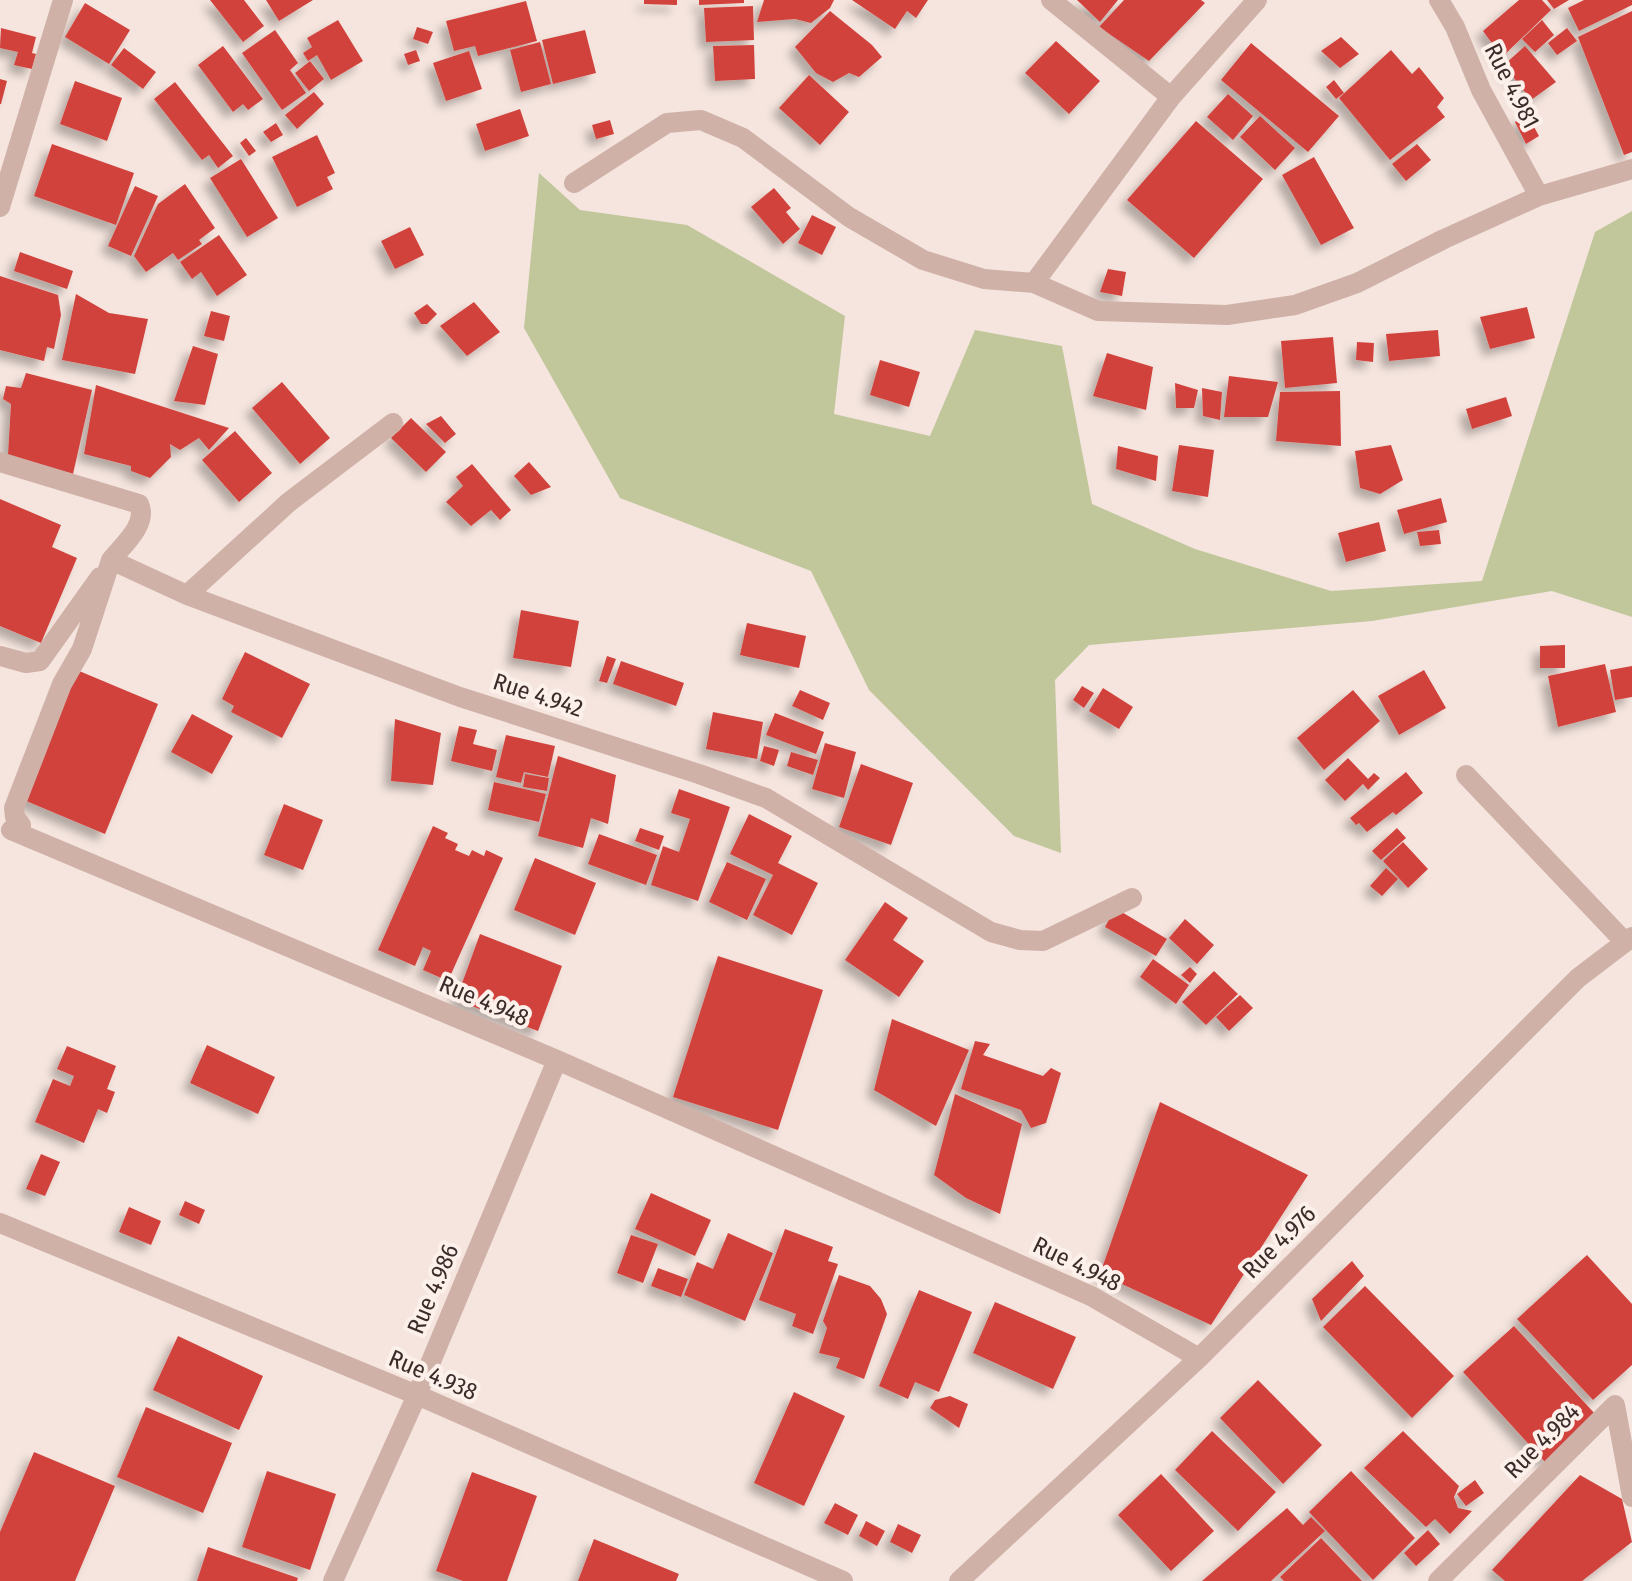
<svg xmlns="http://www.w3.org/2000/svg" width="1632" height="1581" font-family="'Fira Sans Condensed',sans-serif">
<defs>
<filter id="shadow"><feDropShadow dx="-7" dy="7" stdDeviation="4" flood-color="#0004"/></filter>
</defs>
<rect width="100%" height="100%" fill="#f5e5de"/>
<path fill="#c1c69b" d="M539,173L580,210L687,225L845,316L834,414L930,436L975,330L1062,346L1092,504L1195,549L1331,591L1482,581L1595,232L1632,211V617L1552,591L1372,621L1089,645L1055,680L1061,853L1014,836L869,690L811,571L620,498L524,328Z"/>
<path fill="#d2433e" filter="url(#shadow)" d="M210,0H244L264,26L243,42Z
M266,0H313L279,21Z
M644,0H677V5L644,4Z
M699,0H744V3L699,5Z
M764,0H834L830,8L811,23L795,19L757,22Z
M852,0H928L916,18L907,11L895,29Z
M1077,0H1118L1100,22Z
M1124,0H1201L1205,3L1149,61L1099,27Z
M1519,0H1542L1551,10L1502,57L1483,31Z
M1547,0H1569L1554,9Z
M1584,0H1632V5L1579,31L1568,8Z
M526,1L537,41L478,56L475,46L454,51L446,21Z
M85,3L130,30L109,64L65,37Z
M753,6L754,40L706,42L704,8Z
M830,11L872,45L882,57L859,77L849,73L833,82L816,73L795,47Z
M1632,11V152L1624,155L1578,37Z
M338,20L363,61L331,80L317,55L308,61L303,53L312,47L307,38Z
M1542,20L1554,35L1535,52L1522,39Z
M417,27L433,32L428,44L413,39Z
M1,28L36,37L32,53L36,54L32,69L14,65L18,52L0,48Z
M1567,28L1577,41L1557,55L1548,43Z
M275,30L298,63L290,70L306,93L282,110L242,53Z
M585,30L596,73L553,84L542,40Z
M1341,37L1359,54L1340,68L1321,51Z
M1056,41L1100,81L1069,114L1025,73Z
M540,42L551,84L521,92L510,50Z
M1251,43L1339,116L1308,152L1221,80Z
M754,45L755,79L715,81L713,46Z
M223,46L263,99L248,110L243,104L233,112L198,65Z
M1525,46L1556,82L1531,100L1504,65Z
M124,48L156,72L143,89L111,65Z
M416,50L420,61L408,65L404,54Z
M1391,50L1412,74L1419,67L1444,98L1437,107L1445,117L1390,160L1339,98Z
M469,51L482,89L446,101L433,63Z
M310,61L324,79L309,91L295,73Z
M809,75L849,112L820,145L779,108Z
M0,79L7,81L1,104H0Z
M1334,80L1344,93L1336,99L1326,87Z
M75,81L122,98L107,141L60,124Z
M175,82L233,156L218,168L209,155L202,160L154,99Z
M314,92L324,104L297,129L285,115Z
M1228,94L1253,116L1233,140L1207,117Z
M520,109L529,136L485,151L476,124Z
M1527,114L1539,136L1526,144L1515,122Z
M1260,116L1295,148L1275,170L1240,137Z
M610,120L614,134L596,139L592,125Z
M1196,121L1263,179L1194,258L1127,200Z
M276,123L283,135L271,142L263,132Z
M317,135L335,173L327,177L333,189L297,207L272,157Z
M246,138L256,151L249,156L240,143Z
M52,144L134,173L116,225L34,196Z
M1417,144L1431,160L1406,181L1392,164Z
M1314,157L1354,228L1321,245L1282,175Z
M241,159L278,218L247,237L210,178Z
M185,184L215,228L199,240L202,244L178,260L173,253L146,272L134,256L158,204Z
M135,186L158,196L131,256L108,246Z
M774,188L791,208L786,212L800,229L783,244L751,207Z
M812,215L836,227L822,255L798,243Z
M410,227L424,255L395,269L381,241Z
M219,235L247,275L217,296L201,272L192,279L180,262Z
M20,252L73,271L67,289L14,271Z
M1108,269L1126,272L1122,296L1100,292Z
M0,276L58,295L61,315L54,349L47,347L44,361L0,350Z
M76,294L109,313L148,319L135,374L62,360Z
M474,302L500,332L467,356L440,326Z
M427,304L437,314L427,324H421L414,313Z
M1527,307L1535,338L1490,349L1480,317Z
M211,311L230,316L224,341L204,336Z
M1438,330L1440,356L1389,361L1386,334Z
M1333,337L1337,383L1285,388L1281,341Z
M1357,342L1374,343L1373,362L1356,360Z
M193,346L218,354L205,405L174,401Z
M1107,353L1153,367L1146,410L1093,396Z
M880,360L920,372L909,407L870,395Z
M26,373L92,390L73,474L8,455L11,404L3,399L6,386L21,388Z
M1229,376L1278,382L1268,417H1224Z
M282,382L330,438L300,464L252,408Z
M1175,383L1198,390L1194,408H1176Z
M96,385L229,428L209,450L199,438L180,450L170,444L171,457L150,478L131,471V466L84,454Z
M1202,388L1222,392L1220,420L1203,416Z
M1340,391L1341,446L1276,441L1280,392Z
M1506,397L1512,416L1472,429L1466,409Z
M441,416L456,434L445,443L426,424Z
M411,418L446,452L426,472L391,438Z
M235,431L272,473L239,502L202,460Z
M1179,445L1214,450L1208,497L1172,491Z
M1391,445L1403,480L1380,494L1360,488L1355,451Z
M1118,446L1158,456L1156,481L1116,469Z
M529,462L551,487L531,495L514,476Z
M472,464L511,510L500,520L491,510L471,526L446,502L463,486L456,477Z
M1441,498L1447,522L1404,534L1397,510Z
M0,499L61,525L52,547L77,558L41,643L0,626Z
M1379,522L1386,551L1346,562L1338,533Z
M1439,530L1441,544L1420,546L1417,532Z
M521,610L579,621L571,667L513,658Z
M747,623L806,636L799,668L740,655Z
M1565,645V668H1540V646Z
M245,652L310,684L282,738L231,712L234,706L222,699Z
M607,656L616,659L607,683L599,681Z
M621,661L684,683L676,706L613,684Z
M1605,664L1616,712L1558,727L1548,676Z
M1632,666V697L1615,700L1610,670Z
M72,668L158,704L105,834L19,798Z
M1424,670L1446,708L1399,735L1378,696Z
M1082,686L1094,693L1084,708L1073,700Z
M1103,688L1133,707L1119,729L1089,711Z
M800,690L830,703L823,720L792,706Z
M1353,690L1380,721L1324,770L1297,738Z
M713,712L763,722L757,759L706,749Z
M775,713L824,732L816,754L766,735Z
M192,714L233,736L212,774L171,752Z
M395,719L441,733L433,785L391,781Z
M459,726L477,730L473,744L497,750L492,771L451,761Z
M506,735L555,746L548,777L524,772L521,783L496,777Z
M825,743L856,752L844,798L812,789Z
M764,746L779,750L774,766L760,761Z
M791,752L818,760L813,775L787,766Z
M558,756L616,775L608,824L591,818L583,848L538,836Z
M1348,758L1368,779L1374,773L1380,778L1368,790L1363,784L1345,801L1325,780Z
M861,764L913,783L891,845L839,827Z
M1406,772L1423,793L1396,815L1393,812L1367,832L1359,823L1356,825L1350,818Z
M525,774L549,778L547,791L523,787Z
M494,782L546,794L539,822L488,810Z
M679,789L730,807L698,901L651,885L663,846L679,852L690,819L671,813Z
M284,804L323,820L303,870L264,855Z
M749,814L792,836L778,863L818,883L792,935L753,915L773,875L730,854Z
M433,826L448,833L445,838L458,844L455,850L469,856L472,850L484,856L486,850L503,858L448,981L423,970L431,951L423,947L415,966L378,950Z
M640,828L664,836L659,850L635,841Z
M1397,828L1406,838L1381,860L1372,851Z
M599,834L657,855L646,885L588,864Z
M1403,842L1428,869L1408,888L1383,861Z
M535,858L596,883L575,935L514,910Z
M727,862L766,879L747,920L709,902Z
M1386,868L1398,879L1382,896L1370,886Z
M885,902L908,918L893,940L924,961L899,997L845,960Z
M1115,908L1167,939L1156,956L1105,927Z
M1185,919L1214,945L1197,964L1169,938Z
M480,934L562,966L538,1031L456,1000Z
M718,956L823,990L778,1130L673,1097Z
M1153,959L1189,985L1176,1004L1140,977Z
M1190,967L1197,974L1190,983L1181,975Z
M1214,971L1238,994L1206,1025L1182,1002Z
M1240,995L1253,1008L1229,1031L1216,1017Z
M892,1019L969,1050L936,1126L874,1090Z
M975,1041L990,1044L983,1055L1043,1076L1051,1068L1061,1073L1046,1123L1031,1128L1021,1110L961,1089Z
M207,1045L275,1077L258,1114L190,1083Z
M67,1046L116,1066L107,1089L115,1092L107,1113L98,1109L84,1143L35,1122L53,1079L70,1086L74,1076L57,1069Z
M955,1094L1022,1124L1000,1214L966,1198L934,1175Z
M1160,1102L1308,1175L1211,1325L1100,1274Z
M41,1154L60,1162L45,1196L26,1189Z
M651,1193L711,1220L695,1256L635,1229Z
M185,1201L205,1210L199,1224L179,1215Z
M129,1207L161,1221L151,1245L119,1232Z
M785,1229L833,1247L828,1261L838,1264L813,1334L792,1326L796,1314L759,1300Z
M728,1233L773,1253L745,1321L684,1295L697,1262L713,1269Z
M631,1235L658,1244L643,1283L617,1273Z
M1587,1255L1632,1304V1365L1593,1400L1517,1319Z
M1352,1261L1364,1276L1321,1321L1312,1299Z
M658,1268L688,1279L681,1297L651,1286Z
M839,1275L870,1286L881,1299L887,1314L864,1379L836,1368L840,1358L819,1353L827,1328L823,1321Z
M1365,1286L1454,1376L1412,1418L1323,1327Z
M919,1290L972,1312L939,1392L915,1382L908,1399L879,1386Z
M995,1302L1076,1337L1053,1389L973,1353Z
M1514,1326L1596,1415L1545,1462L1463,1372Z
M178,1336L263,1376L239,1430L153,1390Z
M1258,1380L1322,1445L1283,1484L1220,1418Z
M794,1392L845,1416L804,1506L754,1483Z
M950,1396L968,1404L959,1428L930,1408L935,1400Z
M146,1407L232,1443L203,1513L117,1477Z
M1212,1431L1276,1492L1238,1531L1175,1470Z
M1403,1431L1459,1486L1454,1497L1458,1508L1472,1511L1450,1534L1435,1519L1426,1527L1364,1468Z
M34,1452L115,1486L75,1581H0V1532Z
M267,1471L336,1494L310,1570L242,1547Z
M1351,1471L1415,1538L1373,1580L1309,1512Z
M472,1472L537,1496L507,1581H463L436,1571Z
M1161,1474L1214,1531L1171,1571L1118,1515Z
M1580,1475L1622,1499L1632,1542L1582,1581H1505L1492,1570Z
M1475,1480L1484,1493L1466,1506L1457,1494Z
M835,1503L858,1515L848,1535L824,1523Z
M1287,1508L1303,1525L1311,1517L1325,1531L1271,1581H1202Z
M866,1521L885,1531L877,1546L859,1536Z
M898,1524L921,1535L912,1553L890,1542Z
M1428,1530L1440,1544L1416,1566L1404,1553Z
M1321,1538L1362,1581H1284L1280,1577Z
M594,1539L679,1574L676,1581H578Z
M208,1547L298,1578L297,1581H197Z"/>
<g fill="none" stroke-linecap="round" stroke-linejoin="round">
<path stroke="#cfb1a8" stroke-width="20" d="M1051,0L1171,97
M1439,0L1455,27L1481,90L1539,196
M574,183L667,123L701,120L743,138L849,217L923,260L984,279L1034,283L1098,311L1227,315L1295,305L1357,283L1444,239L1539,196L1632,169
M0,207L63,0
M1034,283L1171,97L1257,0
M0,462L139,504C148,524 124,544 111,560L187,595L460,697L699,774L766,798L991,932L1020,940L1043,941L1132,898
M111,560L82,649L62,684L14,808L15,817L21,825L11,830L557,1060L1091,1296L1199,1358
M187,595L289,502L393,423
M0,656L26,663L40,661L100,577
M1466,775L1624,941
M0,1223L417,1395L843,1581
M333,1581L417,1395L557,1060
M959,1581L1199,1358L1578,978L1632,937
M1438,1581L1615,1405L1632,1497"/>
</g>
<g text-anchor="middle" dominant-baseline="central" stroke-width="8" stroke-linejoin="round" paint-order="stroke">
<g font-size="24" fill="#3b2b29" stroke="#fcf0eb">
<text transform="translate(1512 86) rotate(63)">Rue 4.981</text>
<text transform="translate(538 695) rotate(18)">Rue 4.942</text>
<text transform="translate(484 1001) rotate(23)">Rue 4.948</text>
<text transform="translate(1279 1242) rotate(-45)">Rue 4.976</text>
<text transform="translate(1077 1264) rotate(26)">Rue 4.948</text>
<text transform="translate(433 1289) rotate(-67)">Rue 4.986</text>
<text transform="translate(433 1375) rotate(23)">Rue 4.938</text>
<text transform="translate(1542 1441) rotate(-45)">Rue 4.984</text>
</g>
</g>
</svg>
